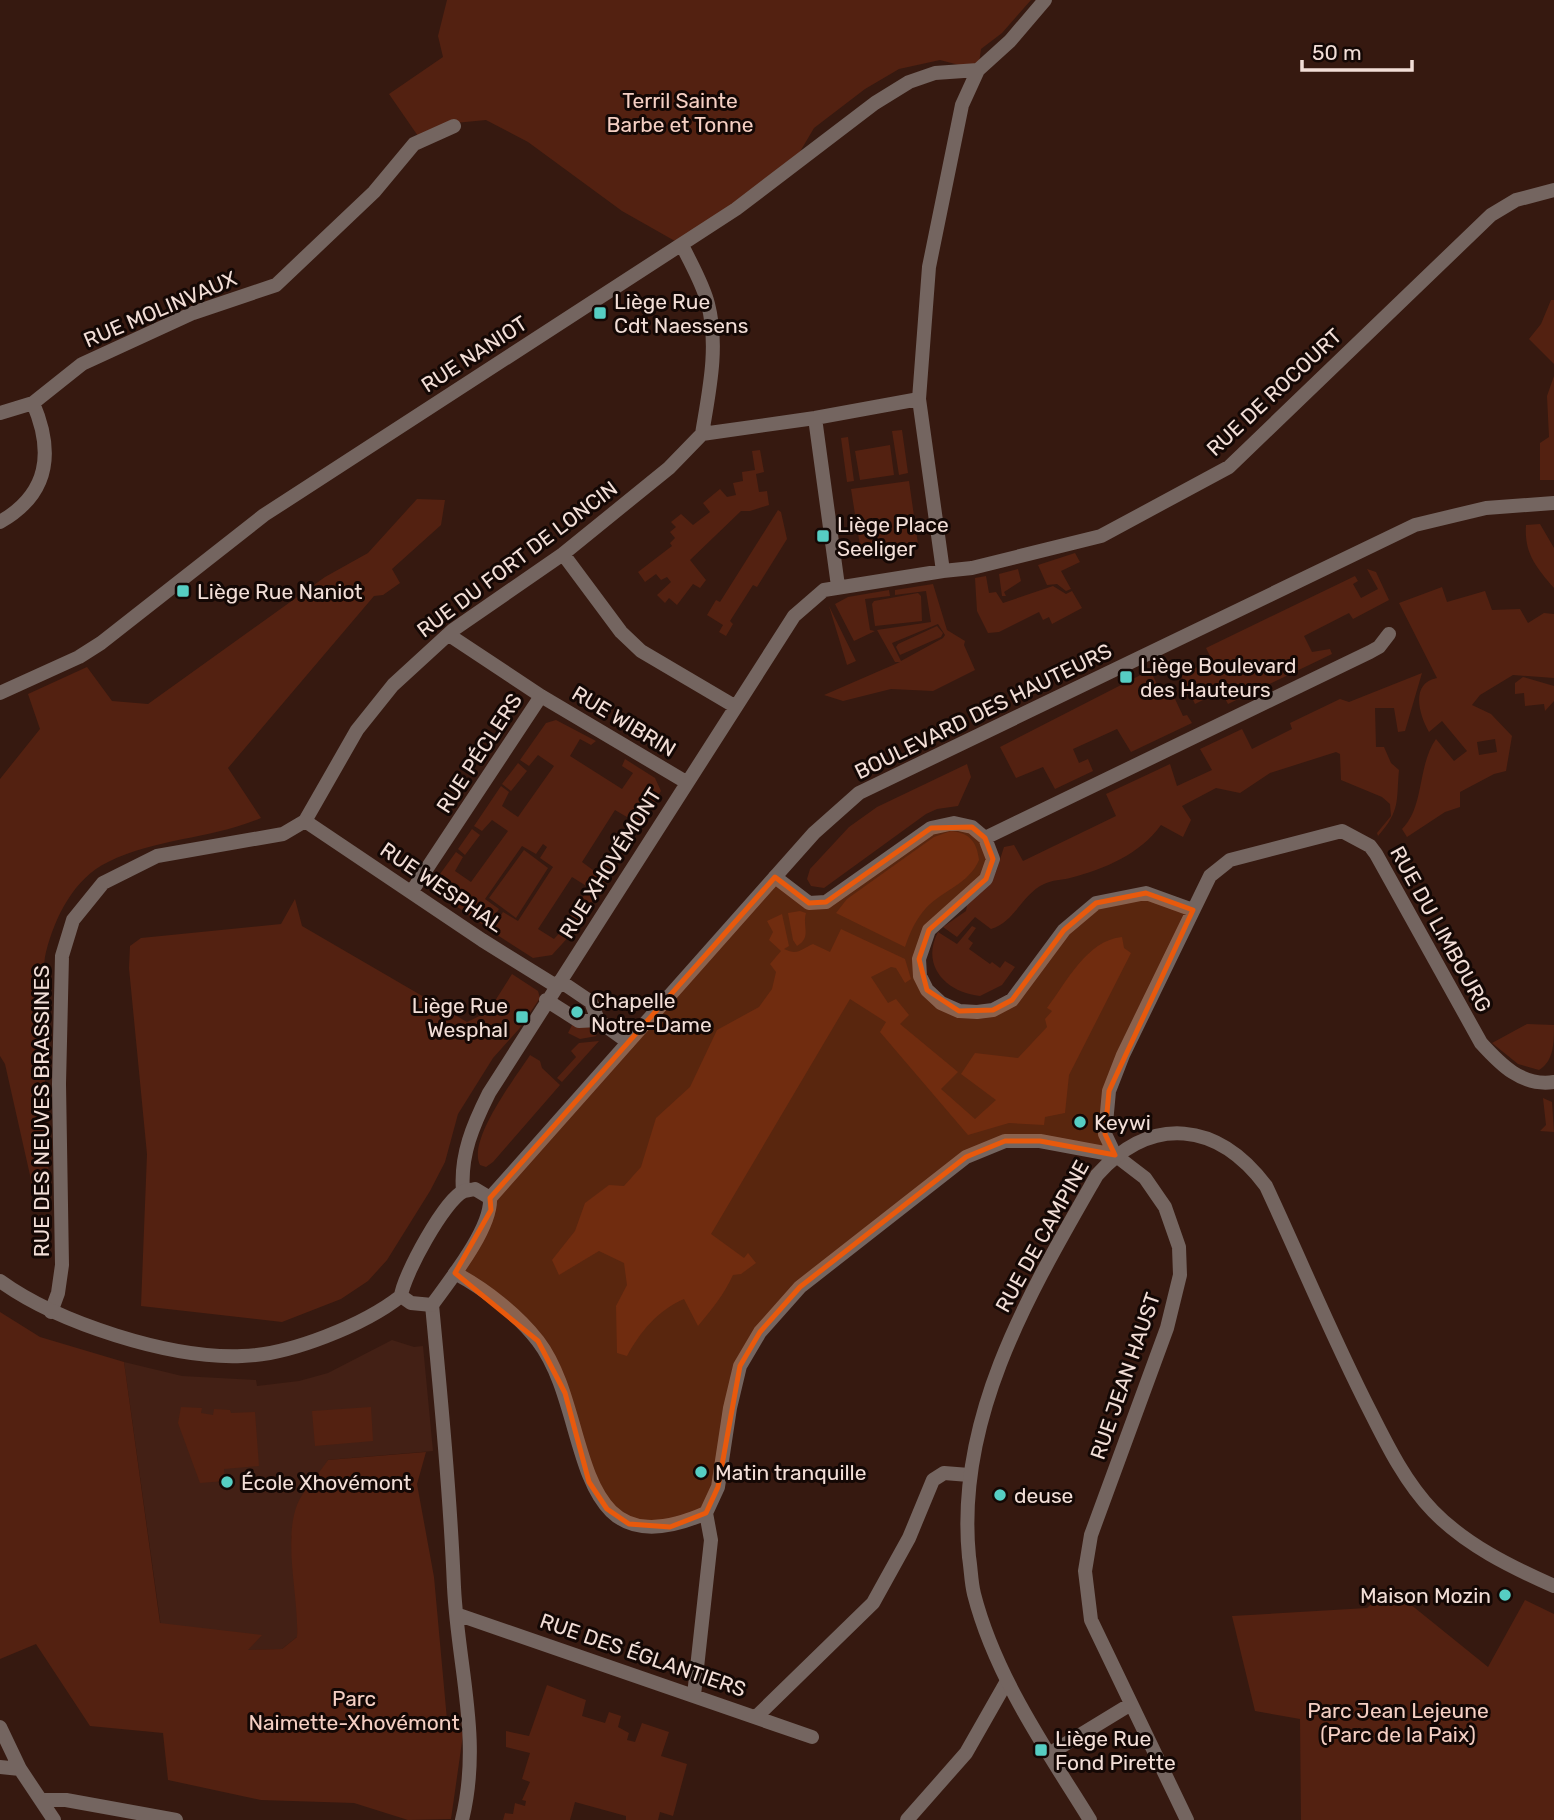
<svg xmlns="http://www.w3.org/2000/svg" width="1554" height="1820" font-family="Rubik,sans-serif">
<rect width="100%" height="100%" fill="#361910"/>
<path fill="#432015" d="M392,1340L414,1347L423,1346L433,1451L328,1460L291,1537L298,1611L297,1637L282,1649L228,1651L162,1634L124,1362L182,1376L256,1380L257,1386L299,1381L328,1373Z"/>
<path fill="#532111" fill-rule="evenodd" d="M447,0H1031L1002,33L981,49L978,70L940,60L899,69L865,89L814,128L788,172L682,245L622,211L528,142L486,120L455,123L418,136L389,94L443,57L438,36Z
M1551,300H1554V364L1529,339L1541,324Z
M1554,376V480H1540V443L1549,437L1547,396Z
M902,430L908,473L899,475L892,431Z
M848,437L854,481L847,482L841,438Z
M890,445L894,475L860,480L855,451Z
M760,450L764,472L756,474L759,492L767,491L769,505L750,511H741L690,560L706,580L700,588L693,584L677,605L669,598L665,603L657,595L671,582L667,577L661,580L656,574L645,582L638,572L672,546L670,543L675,538L670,532L676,527L671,522L681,514L693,525L710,512L703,503L720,489L727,497L736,495L733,483L743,481L742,472L755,470L752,451Z
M909,481L918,544L861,552L851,489Z
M417,499L445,500L441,525L392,569L400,583L383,595L374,596L228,768L261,818C212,839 157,838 108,862C74,878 55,917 46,952C42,968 45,988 44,1005C43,1064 47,1123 49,1182L32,1184L5,1064L0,1056V779L40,729L28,694L87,667L112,701L148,704L325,577L368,553Z
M778,510L781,512L787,539L757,587L753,585L730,621L733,624L726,636L719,632L723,625L707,615L716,600L720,602Z
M1540,524L1554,548V588C1536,567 1524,553 1526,525Z
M1075,553L1080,562L1061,571L1071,589L1066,591L1057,584L1047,585L1038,565Z
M1018,569L1021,581L1004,592L1006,596H1002L999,574Z
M1367,569L1376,572L1389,600L1353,619L1349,613L1304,636L1312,652L1330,649L1332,654L1228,704L1221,691L1195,704L1181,675L1212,660L1206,648L1355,576L1358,581L1353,584L1361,598L1378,589Z
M986,576L989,593L996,592L1003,603L1053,586L1066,594L1072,591L1082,608L1052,624L1049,617L1043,620L1039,612L999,632L988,633L977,611L975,578Z
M933,584L947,630L965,641L964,645L975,670L933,691L891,689L843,701L824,695L900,662H895L877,630L931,622L926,591L895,595V590ZM938,624L945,635L943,638L901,661L892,643Z
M1442,587L1447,602L1485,591L1492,610L1520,609L1528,623L1544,613L1554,614V678L1513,675L1480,695L1472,705L1491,714L1512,736L1506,771L1494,774L1460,792V807L1445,812L1407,837L1402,829C1425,806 1417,766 1436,739L1454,761L1467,751L1442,721L1429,732C1419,715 1410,683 1437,678L1399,603ZM1495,739L1497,752L1479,755L1477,742Z
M889,590L890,596L865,599L870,630L875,631L854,641L835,604L848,597Z
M918,593L921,596L922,621L875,626L872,604L874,601Z
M829,606L856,661L847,665Z
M937,626L943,633L941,637L900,655L896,647L898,644Z
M1162,664L1163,668L1152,674L1160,690L1169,686L1183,716L1187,715L1192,723L1131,752L1117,729L1073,749L1079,763L1088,759L1093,771L1055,789L1043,767L1016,778L1000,747Z
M1422,673L1405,731L1398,732L1394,708H1375L1376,747H1384L1391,763L1399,770C1396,801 1401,810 1378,836L1377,833L1391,816L1390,804L1382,797L1341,780L1340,754L1336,752L1270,773L1240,793L1216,788L1182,806L1191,820L1183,837L1161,825C1140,854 1105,869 1070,878C1062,880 1052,880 1044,884C1022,894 1015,922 991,929L975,917L957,937L943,927L966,911L967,905L996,872L1004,847L1014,845L1023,861L1116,816L1106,794L1170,764L1177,786L1212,770L1200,749L1242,729L1252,749L1292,729L1290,723L1340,699L1349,702Z
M1523,677L1554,686V701L1545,711L1544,704L1525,706L1524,693L1515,694V683Z
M556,720L596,741L591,745L580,739L570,756L622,789L633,773L622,766L625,759L655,778L661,791L632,839L625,834L632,820L615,810L582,862L597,873L608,860L615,865L589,906L581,901L588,887L572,877L538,929L554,939L564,928L572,933L552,955L533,958L491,931L503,912L518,921L553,867L540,858L547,847L543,844L536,854L522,846L485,899L499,909L486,927L436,892L432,885L456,852L463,857L455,871L471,882L508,831L492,820L482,831L474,826L501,786L509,792L502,806L518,817L554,766L538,755L529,766L520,760L546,723Z
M518,763L527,771L511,791L502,784Z
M967,764L971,777L958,806L937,809L926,814L824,888L811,886L807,879L810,869L849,827L877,807Z
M472,829L480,835L465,855L458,849Z
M951,831C970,833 977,842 979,860C969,884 943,890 926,908C916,919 910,932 905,947L836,913L847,899L934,837Z
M624,836L631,840L617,863L608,856Z
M524,850L548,868L516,918L489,898Z
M295,899L302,926L467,1022L488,1012L512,974L538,991L540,998L519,1029L493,1058L458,1114L445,1162L430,1191L387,1260L368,1281L341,1299L282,1322L141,1306L147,1154L129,968L130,946L141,938L281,924Z
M580,902L588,908L573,931L565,923Z
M800,911L806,913C802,927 812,937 797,946L793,940L788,913Z
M782,914L789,946L784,949C798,956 801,949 813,944L830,952L841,929L905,959L911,979L905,983L896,968L891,967L871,977L888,1003L896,999L909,1015L900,1024L958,1072L941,1089L975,1119L996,1100L961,1074L975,1053L1018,1058L1047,1027L1045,1019L1052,1011L1047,1008C1066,983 1087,940 1122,937L1124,948L1131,953L1069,1075L1065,1113L1045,1117L1044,1125L1009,1123L968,1135L880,1032L886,1022L850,999L711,1234L744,1258L748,1253L756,1263L741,1274L733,1275C723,1296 712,1309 698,1326L684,1299C657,1311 641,1331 627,1356L617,1353L616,1306L627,1285L624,1263L599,1251L559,1275L552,1260L575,1231L585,1203L609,1185L624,1186L641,1167L656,1118L690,1087L717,1030L759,1007L772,989L776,972L770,964L781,951L769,940L773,932L767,921Z
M972,926L976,928L968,939L973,943L969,949L990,964L992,962L1000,968L1005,961L1015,967L1002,985L980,996C947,993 920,966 938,932L957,944Z
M574,1021L598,1028L594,1034L597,1036L580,1039L568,1033Z
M1527,1024L1554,1025C1554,1043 1554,1061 1539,1070L1518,1064L1492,1043Z
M599,1041L562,1082L557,1078L576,1057L571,1051L579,1043Z
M530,1055L540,1061L542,1068L560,1085L493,1162L486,1167L480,1165C467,1140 516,1077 530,1055Z
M1543,1098L1552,1102L1554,1132L1540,1131L1546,1125Z
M0,1312L40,1337L124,1362L160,1623L262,1635L248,1650L282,1649L297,1637C299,1597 283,1542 297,1505C303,1490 319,1474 328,1460L426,1452L417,1484L434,1577L447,1720L458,1723L463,1735L451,1819L408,1820L354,1803L261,1800L168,1780L163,1733L90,1726L36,1644L0,1659Z
M181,1407L202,1408L201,1413L213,1415L214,1409L230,1410L231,1413L255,1412L259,1466L224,1469L225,1481L200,1483L178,1423Z
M371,1407L373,1441L315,1446L312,1411Z
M1389,1587L1488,1667L1525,1600L1554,1614V1820H1301L1300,1719L1255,1711L1232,1616L1367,1608Z
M547,1685L586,1700L582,1716L605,1723L609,1712L621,1716L618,1727L629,1733L627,1740L635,1742L642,1723L669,1732L661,1756L687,1764L673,1816L660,1812L658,1820H626V1816L575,1802L570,1820H503L505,1813L513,1814L515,1803L525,1806L526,1801L522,1800L530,1782L522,1779L530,1753L506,1747V1731L529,1736Z"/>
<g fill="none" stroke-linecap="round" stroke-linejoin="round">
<path stroke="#746560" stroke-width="14" d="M682,245C691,264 703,284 708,304C719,347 709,391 702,434
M0,413L33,403L82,364L193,313L276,285L374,192L414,144L454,126
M815,418L838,586
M0,522C49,494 54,452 33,403
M563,554L621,632L641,651L736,707
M943,571L972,568L1101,536L1229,467L1491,215L1516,200L1554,190
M449,635L541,696L686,782
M0,693L79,657L101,643L264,515L736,209L875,103L909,82L935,73L978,70
M305,821L482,940L556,986
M985,838L1370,652L1379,647L1389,634
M775,877L809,903L826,902L931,828L954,823L972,827L985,838L993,859L986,879L929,930L919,959L920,976L927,990L941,1003L959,1011L977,1012L993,1010L1012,1000L1064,930L1096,903L1146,893L1193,910
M412,891L541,696
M546,1000L579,1021L598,1020L591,1002L560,981
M603,1024L628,1042
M1115,1155L1105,1134L1109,1091L1123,1055L1210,876L1230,860L1342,831L1370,846L1376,854L1481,1043C1500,1064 1522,1087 1554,1082
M463,1191C460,1155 473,1125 489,1093L794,616L824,590L943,571L919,399L929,267L962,105L978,70L1010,41L1045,0
M455,1273C485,1289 517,1314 538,1341C594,1414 565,1575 706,1513L718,1487L730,1408L740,1366L760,1332L800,1287L966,1157L1005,1141H1040L1115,1155L1145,1178L1165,1207L1179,1247L1180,1275L1167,1328L1091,1535L1085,1571L1091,1620L1187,1820
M432,1305C441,1399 450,1494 454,1587C458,1668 482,1739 462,1820
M51,1312L58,1293L62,1265L59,1084L62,956L73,920L103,883L157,856L283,834L305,821L357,730L393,685L453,630L563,554L669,468L702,434L815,418L919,399
M459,1615L812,1737
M694,1695L711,1540L706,1513
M757,1716L873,1603L909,1538L933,1480L944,1473L969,1475
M0,1727L20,1769L54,1820
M1049,1754L1131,1704
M0,1767L20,1769
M41,1800H66L176,1820
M907,1820L966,1753L1007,1681"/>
<path stroke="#746560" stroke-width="14" d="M475,1189L490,1198C492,1228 450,1280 432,1305L411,1303L401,1296C403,1276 445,1199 464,1191C467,1190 471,1190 475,1189Z
M490,1198L814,833L859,793L1415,525L1486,508L1554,503
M0,1281C58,1323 170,1359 242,1356C290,1355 364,1325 401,1296
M1090,1820C1046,1749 995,1676 974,1594C971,1582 971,1569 969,1557C955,1417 1030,1292 1097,1175C1152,1114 1218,1122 1266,1186C1301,1261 1333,1339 1371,1413C1388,1447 1406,1483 1433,1511C1466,1545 1511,1567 1554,1586"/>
</g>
<path fill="#e8590c" fill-opacity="0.2" stroke="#e8590c" stroke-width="5" stroke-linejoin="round" d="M972,827L985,838L993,859L986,879L929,930L919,959L927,990L959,1011L993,1010L1012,1000L1064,930L1096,903L1146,893L1193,910L1109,1091L1105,1134L1115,1155L1040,1141H1005L966,1157L800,1287L760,1332L740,1366L718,1487L706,1513L670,1527L629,1524L607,1509L589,1482L565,1393L538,1341L455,1273L491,1210L490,1198L775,877L809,903L826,902L931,828Z"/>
<g fill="#56cec3" stroke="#140805" stroke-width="2.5">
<rect x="593" y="306" width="14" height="14" rx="3.5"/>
<rect x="816" y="529" width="14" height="14" rx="3.5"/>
<rect x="176" y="584" width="14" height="14" rx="3.5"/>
<rect x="1119" y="670" width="14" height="14" rx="3.5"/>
<circle cx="577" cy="1012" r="7"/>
<rect x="515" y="1010" width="14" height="14" rx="3.5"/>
<circle cx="1080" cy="1122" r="7"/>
<circle cx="701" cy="1472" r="7"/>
<circle cx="227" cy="1482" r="7"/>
<circle cx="1000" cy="1495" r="7"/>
<circle cx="1505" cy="1595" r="7"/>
<rect x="1034" y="1743" width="14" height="14" rx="3.5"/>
</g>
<g text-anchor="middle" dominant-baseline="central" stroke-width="6" stroke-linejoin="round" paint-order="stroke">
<g font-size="21" fill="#f5cfc3" stroke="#140805">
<text x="680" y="100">Terril Sainte<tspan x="680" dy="24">Barbe et Tonne</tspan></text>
<text x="354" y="1698">Parc<tspan x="354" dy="24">Naimette-Xhovémont</tspan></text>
<text x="1398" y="1710">Parc Jean Lejeune<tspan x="1398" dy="24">(Parc de la Paix)</tspan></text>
</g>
<g font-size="21" fill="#f2ded7" stroke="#140805" text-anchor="start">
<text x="614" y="301">Liège Rue<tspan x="614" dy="24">Cdt Naessens</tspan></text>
<text x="837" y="524">Liège Place<tspan x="837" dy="24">Seeliger</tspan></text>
<text x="197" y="591">Liège Rue Naniot</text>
<text x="1140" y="665">Liège Boulevard<tspan x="1140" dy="24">des Hauteurs</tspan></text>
<text x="591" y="1000">Chapelle<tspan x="591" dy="24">Notre-Dame</tspan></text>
<text x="508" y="1005" text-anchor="end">Liège Rue<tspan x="508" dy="24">Wesphal</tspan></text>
<text x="1094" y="1122">Keywi</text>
<text x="715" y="1472">Matin tranquille</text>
<text x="241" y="1482">École Xhovémont</text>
<text x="1014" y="1495">deuse</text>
<text x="1491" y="1595" text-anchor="end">Maison Mozin</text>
<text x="1055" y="1738">Liège Rue<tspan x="1055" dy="24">Fond Pirette</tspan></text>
</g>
<g font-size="21" fill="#f2ded7" stroke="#140805">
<text transform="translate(160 309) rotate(-23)">RUE MOLINVAUX</text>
<text transform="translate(474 354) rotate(-33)">RUE NANIOT</text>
<text transform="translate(1274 392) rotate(-43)">RUE DE ROCOURT</text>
<text transform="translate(517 559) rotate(-37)">RUE DU FORT DE LONCIN</text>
<text transform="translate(983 711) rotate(-26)">BOULEVARD DES HAUTEURS</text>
<text transform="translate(624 721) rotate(31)">RUE WIBRIN</text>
<text transform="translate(479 753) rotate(-57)">RUE PÉCLERS</text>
<text transform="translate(610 863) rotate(-58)">RUE XHOVÉMONT</text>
<text transform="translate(442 887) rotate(34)">RUE WESPHAL</text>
<text transform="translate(1441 929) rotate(61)">RUE DU LIMBOURG</text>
<text transform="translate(41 1111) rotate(-90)">RUE DES NEUVES BRASSINES</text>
<text transform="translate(1042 1236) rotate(-61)">RUE DE CAMPINE</text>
<text transform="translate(1125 1376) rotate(-71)">RUE JEAN HAUST</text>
<text transform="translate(643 1655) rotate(19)">RUE DES ÉGLANTIERS</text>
</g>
</g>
<path d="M1302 60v10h110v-10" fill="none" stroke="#f2ded7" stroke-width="3.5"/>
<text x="1312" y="60" font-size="21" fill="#f2ded7" stroke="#140805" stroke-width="5" paint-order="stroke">50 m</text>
</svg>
